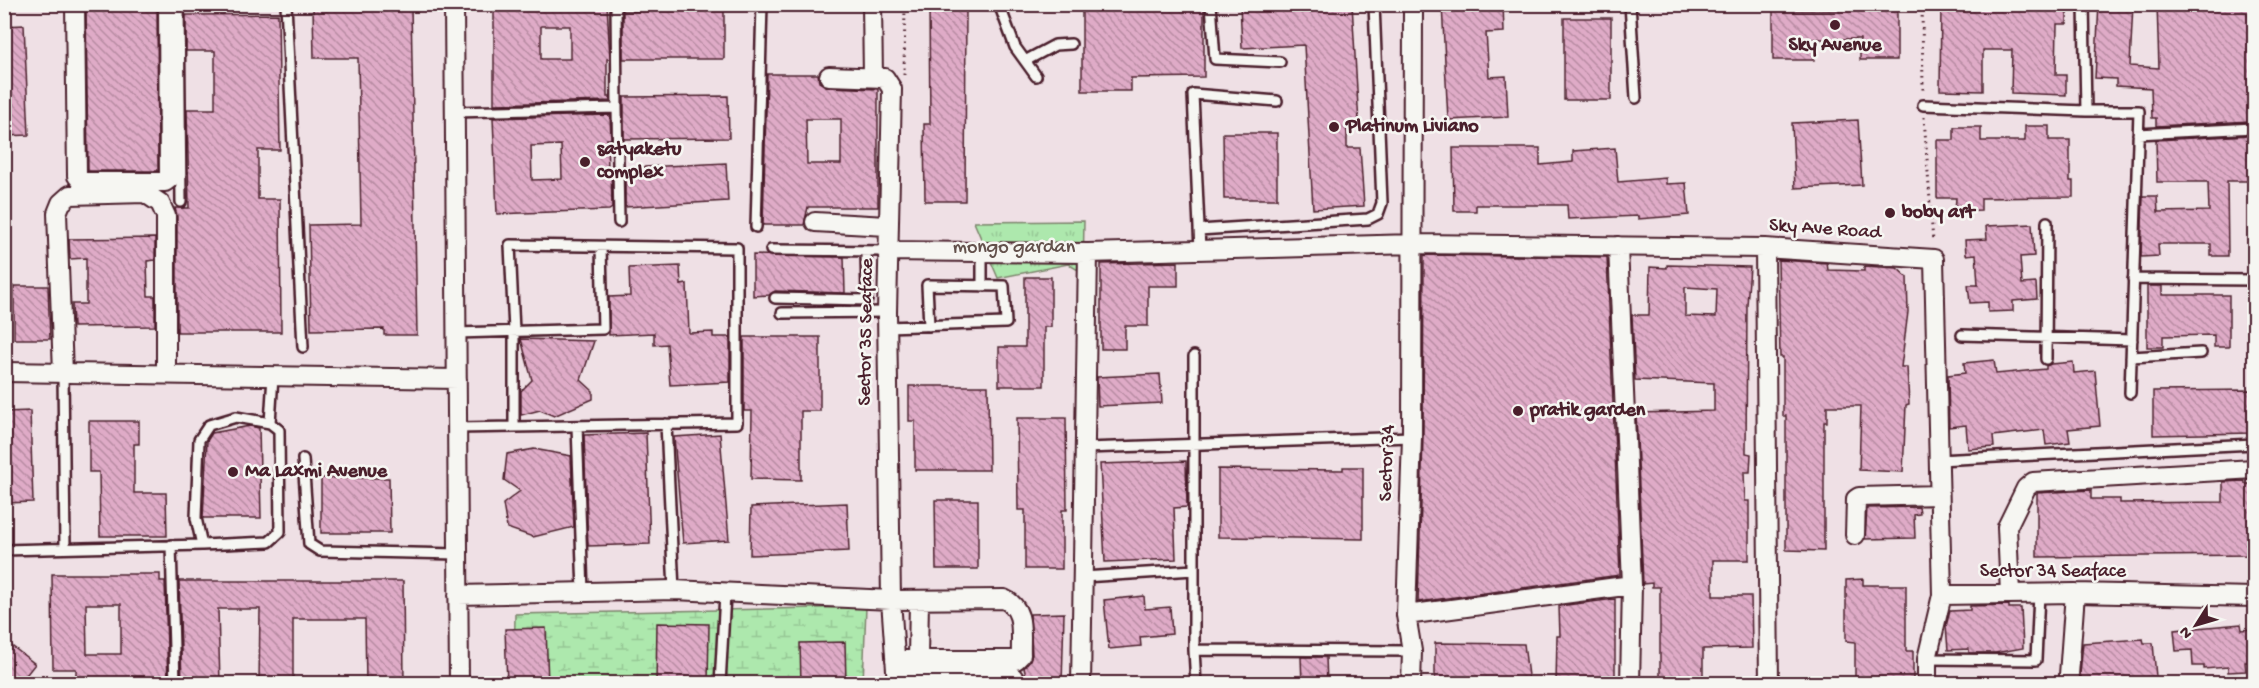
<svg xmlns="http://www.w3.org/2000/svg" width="2259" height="688" font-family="'Gochi Hand',sans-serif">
<defs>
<pattern id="wetland-marsh" width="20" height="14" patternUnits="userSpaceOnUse" patternTransform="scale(1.5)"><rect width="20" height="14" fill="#ade8ad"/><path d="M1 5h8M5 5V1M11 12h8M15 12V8" fill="none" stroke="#96c795"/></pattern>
<pattern id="park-tufts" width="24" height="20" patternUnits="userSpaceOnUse" patternTransform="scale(1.5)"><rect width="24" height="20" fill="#ade8ad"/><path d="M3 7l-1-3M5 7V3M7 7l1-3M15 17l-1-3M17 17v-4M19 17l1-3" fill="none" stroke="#96c795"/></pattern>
<pattern id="building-back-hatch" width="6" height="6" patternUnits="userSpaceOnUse" patternTransform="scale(1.5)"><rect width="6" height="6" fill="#dfabc7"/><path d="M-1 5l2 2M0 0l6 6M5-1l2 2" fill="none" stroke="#b78ba2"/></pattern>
</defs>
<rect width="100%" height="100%" fill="#efe0e5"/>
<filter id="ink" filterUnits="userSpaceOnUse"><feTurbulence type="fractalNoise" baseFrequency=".0167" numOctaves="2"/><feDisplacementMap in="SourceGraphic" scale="12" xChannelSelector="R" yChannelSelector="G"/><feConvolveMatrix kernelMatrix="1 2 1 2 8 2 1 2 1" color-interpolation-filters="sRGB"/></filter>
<g filter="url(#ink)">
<path fill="url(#wetland-marsh)" stroke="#7c846c" stroke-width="1.5" d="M866,607L863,683L514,684L515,614Z"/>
<path fill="url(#park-tufts)" stroke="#7c846c" stroke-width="1.5" d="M1084,221L1083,273L1068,264L998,278L974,222Z"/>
<path fill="url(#building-back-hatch)" stroke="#4a1f2b" stroke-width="1.5" fill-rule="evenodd" d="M86,4H157L158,171H88Z
M494,4H607L610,59H607V97H610V101L494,104ZM541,26H570V59H541Z
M929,4H966L965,201H925L924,124H930Z
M1082,4H1204V77L1131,78V91H1082Z
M1240,4H1352L1359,124H1347V148H1360L1364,206L1313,209L1304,45L1242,48Z
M1442,4H1503L1504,32L1486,33L1489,77L1506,76L1508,117L1448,120Z
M1941,4L2067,5V24H2057L2056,75H2066V95L2011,93L2012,50H1983V91L1940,90Z
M2099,4H2133L2130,66L2159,68L2157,4H2254V117H2251V121L2156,126V118H2152L2151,88L2116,86V79L2095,78Z
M411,6L417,335H384V329L311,330L309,225L361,224L358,58H314L313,7Z
M1773,10H1897V60H1860V39H1813L1814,60H1773Z
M623,11H724V59H623Z
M278,14L280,150H258V199H280L281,332H177V216L175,208H189L187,109H215V51H186V15Z
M1564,18H1611V100H1564Z
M24,25L29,135L4,136V26Z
M767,74H818L819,82L828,87L878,89V207H808L804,225H763ZM806,119H841V164H807Z
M728,96L729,138L624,139V97Z
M610,115L611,139H607L608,169H611L612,208L609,210L497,214L493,118ZM561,145L562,179L532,180L531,146Z
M1858,120L1862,185L1795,188L1792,123Z
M2025,126H2049V140H2070V181H2073V197L1981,198V210L1955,211L1956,198H1937V140H1954V127H1981V141H2025Z
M1223,133H1277V199H1224Z
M2251,135L2252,181H2227L2228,256H2211V244H2158L2159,256L2141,257L2143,196H2157L2158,212L2209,211L2208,182H2157L2156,140Z
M1453,148H1540V165L1573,162V151L1615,148L1618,182L1666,178V184L1686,183L1689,215L1638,219V216L1568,219L1567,205H1476V211H1454Z
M726,163L728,201L625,207V168Z
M2032,224L2034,256L2020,257L2022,284L2036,283L2037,299L2013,301V311L1988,312V302L1970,303L1968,285H1978L1976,254L1966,255L1965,240L1987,239L1986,226Z
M155,238V260L147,261L148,296H155V326L73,327L72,304H86V258L70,259L69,239Z
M753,255L844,257L845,293L775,291L769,295L753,296Z
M1424,255L1607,257L1620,575L1418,602L1423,437Z
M1778,260L1827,263L1828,270L1864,271V266L1897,268L1907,277L1908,312L1901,367H1907L1909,404L1906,405L1903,472L1859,470L1861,406H1827V422H1824V551L1786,550V416H1783V357H1780Z
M1178,262V286H1148V326H1125V349H1101V264Z
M1667,265L1750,267L1747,305L1746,453L1751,454L1750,472H1744L1745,501H1749V560H1713V596H1751L1752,648L1703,649V684H1660V587H1652V583L1643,584L1636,413L1714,411V383L1635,380L1632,315H1649L1650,267L1667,268ZM1685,287L1717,289L1716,317L1685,316Z
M680,266L681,285L687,284L689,333L713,332V337H730V382L670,385L667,344L654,345V333L609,335V297L630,296L629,268Z
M1025,277H1051V327H1044V386H999V347H1025Z
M14,286H48L50,339H14Z
M2147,286H2162V295H2229V347H2214V335L2163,336V347H2147Z
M744,337H820V411H801V480L751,479L752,411H744Z
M521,339L594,341L581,380L593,391V399L554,416L540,410L521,415V391L532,380Z
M1994,360L1996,374L2046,369V366L2051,364L2073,362L2074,373L2095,371L2100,426L2068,429L2070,442L2046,445L2044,430L1993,436L1994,447L1968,449L1966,425L1949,427L1948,375L1965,373L1964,363Z
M1160,374L1162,403L1098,406L1097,377Z
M909,386H988L989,470H915V421H909Z
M2251,390L2252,433L2153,435V391Z
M30,411L33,502L4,503V412Z
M1017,418H1066L1067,510H1062V569H1025V510H1018Z
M89,421H139V444H134V493H166L167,536H100L99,472H89Z
M250,426L259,428L261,518H203L207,441L212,433Z
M646,433L650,544L588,546L584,435Z
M720,434L729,540L683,543L674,437Z
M534,449L571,456L574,527L533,537L507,528L503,504L520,491L504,480L507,454Z
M1186,461L1187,507L1174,508L1176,559L1105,562L1100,464Z
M1343,467H1363V539L1218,537V469L1343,470Z
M321,478H389L390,533H321Z
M2245,481V484H2254V555L2037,557V493L2091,490V499H2120V503L2223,502V482Z
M935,500H978V569H936Z
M847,503L849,551L750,555L751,507Z
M1919,507L1920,514L1914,515L1915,538L1865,539L1867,508Z
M52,574H160V581H165L168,684H76V669H53ZM86,604H121V654H87Z
M1863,579V585H1906V651H1913V684H1855V642L1846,641V580Z
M179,581H403L404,684H366L365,619H293V684H259L260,609H218L220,684H182Z
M1144,596L1145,609L1170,607L1172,634L1140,637L1141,646L1109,649L1104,600Z
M1615,599V684H1556L1557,636H1560L1559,606Z
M2009,605V608H2021L2023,648L1995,653H1969V649L1948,650L1946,626L1950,611L1970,610V606Z
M1064,613L1062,684H1028L1024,668L1032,655L1030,614Z
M657,623L709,624L708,684H656Z
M2241,624L2242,630L2251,629L2253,662H2245L2246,671L2228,672V667L2204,669V666H2193L2192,650L2176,651L2174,630Z
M546,628L548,684H507L505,629Z
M2143,639L2144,643H2153L2156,677H2147L2148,684H2127V680L2083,683L2080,674L2083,643Z
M4,640L35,664L19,684H4Z
M845,642L846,684H801L800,643Z
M1435,643L1524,644L1529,684H1435Z
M1301,657H1326L1327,684H1302Z"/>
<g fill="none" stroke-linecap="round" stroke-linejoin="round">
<g stroke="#4a1f2b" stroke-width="14">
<path id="service" d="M179,4L181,202
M286,4L303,347
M999,4L1015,47L1036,76
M1211,4L1215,59L1280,62
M1630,4L1636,98
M1025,61L1055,45L1071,44
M1923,105L2086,111L2084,4
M617,108L619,222
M2086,111H2139L2130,393
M454,112L617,108L616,4
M2138,134L2254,128
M756,227L762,4
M1199,230L1368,219L1378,214L1382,203L1374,4
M771,250L886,251
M1200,250L1193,94L1277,101
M2133,279L2254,280
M982,286V251
M775,298L867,300L866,251
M782,313L887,312
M887,327L1006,323L1004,286L927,285L929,326
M456,333L603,329L601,247
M1962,335L2132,340
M2131,357L2201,353
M2046,359L2047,222
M63,373L65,547
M270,423L279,430L280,532L269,542L202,545L196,518L199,440L209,425L236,417L270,423L273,376
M666,424L674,590
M577,426L583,592
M457,428L514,427L737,423V248L510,245L514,331V427
M1085,448L1412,437
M303,459L309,544L320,551L458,554
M1938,460L2254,444
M171,545L175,684
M4,550L202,545
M1083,577L1194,570
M1194,650V356
M1927,659L2036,660L2039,593
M720,684L725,594
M1196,684L1194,650L1412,651"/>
</g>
<g stroke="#4a1f2b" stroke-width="22">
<path id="minor" d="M75,4L77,176L82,182H165L169,179L168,4
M454,4L459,684
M872,4L873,77
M829,76L885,78L892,89L887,312L891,600L897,684
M815,222L887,226
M1618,246L1632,585L1630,684
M1765,248L1769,684
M886,251L1088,253L1413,244L1765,248L1934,259L1942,595L1927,659V684
M4,372L457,379
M63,373L57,213L61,203L70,195L145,193L160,203L166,216V374
M1855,535L1856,499L1859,497L1939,495
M2010,594L2007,527L2026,488L2033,482L2254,469
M458,595L674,590L891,600L1004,599C1026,609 1020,634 1021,655L1016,660H895
M1942,595L2075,593L2254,597
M1406,615L1632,585
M918,659L919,600
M897,677L1001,672L1013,677L1017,684
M1081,684L1088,253
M1411,684L1412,651L1406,615L1412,437L1413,4
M2072,684L2069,675L2075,593"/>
</g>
<path stroke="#4a1f2b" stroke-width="3" stroke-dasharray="1.5 4.5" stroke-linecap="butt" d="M1922,4L1923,93
M904,75L905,4
M1924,117L1933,242"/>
<use href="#service" stroke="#f6f6f2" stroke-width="9"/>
<use href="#minor" stroke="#f6f6f2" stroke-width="18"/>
</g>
</g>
<g fill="#4a1f2b" stroke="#f6f6f2" stroke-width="2">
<circle cx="1835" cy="25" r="6"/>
<circle cx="1334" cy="127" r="6"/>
<circle cx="585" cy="162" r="6"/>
<circle cx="1890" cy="213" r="6"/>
<circle cx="1518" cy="411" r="6"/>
<circle cx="233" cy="472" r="6"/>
</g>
<g text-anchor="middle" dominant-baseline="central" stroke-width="5" stroke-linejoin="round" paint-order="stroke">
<g font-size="20" font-weight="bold" fill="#4a1f2b" stroke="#f6f6f2" text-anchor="start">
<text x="1835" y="46" text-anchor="middle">Sky Avenue</text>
<text x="1346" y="127">Platinum Liviano</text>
<text x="597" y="150">satyaketu<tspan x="597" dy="23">complex</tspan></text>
<text x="1902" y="213">boby art</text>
<text x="1530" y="411">pratik garden</text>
<text x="245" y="472">Ma Laxmi Avenue</text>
</g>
<g font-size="20" fill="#4a1f2b" stroke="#f6f6f2">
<text transform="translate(1825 230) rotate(4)">Sky Ave Road</text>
<text transform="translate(867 332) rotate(-89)">Sector 35 Seaface</text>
<text transform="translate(1388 463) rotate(-88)">Sector 34</text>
<text x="2053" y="572">Sector 34 Seaface</text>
</g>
<g font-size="20" fill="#63514c" stroke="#f6f6f2">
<text x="1014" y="248">mongo gardan</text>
</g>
</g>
<rect width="2259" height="688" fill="none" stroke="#f6f6f2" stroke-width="24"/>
<rect x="12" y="12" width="2235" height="664" fill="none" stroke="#4a1f2b" stroke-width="2" filter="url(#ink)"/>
<g transform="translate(2196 625) rotate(233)" stroke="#f6f6f2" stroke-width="4.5" paint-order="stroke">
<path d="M0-4.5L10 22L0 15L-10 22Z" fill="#4a1f2b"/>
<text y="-9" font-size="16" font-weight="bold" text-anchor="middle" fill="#4a1f2b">N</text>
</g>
</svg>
